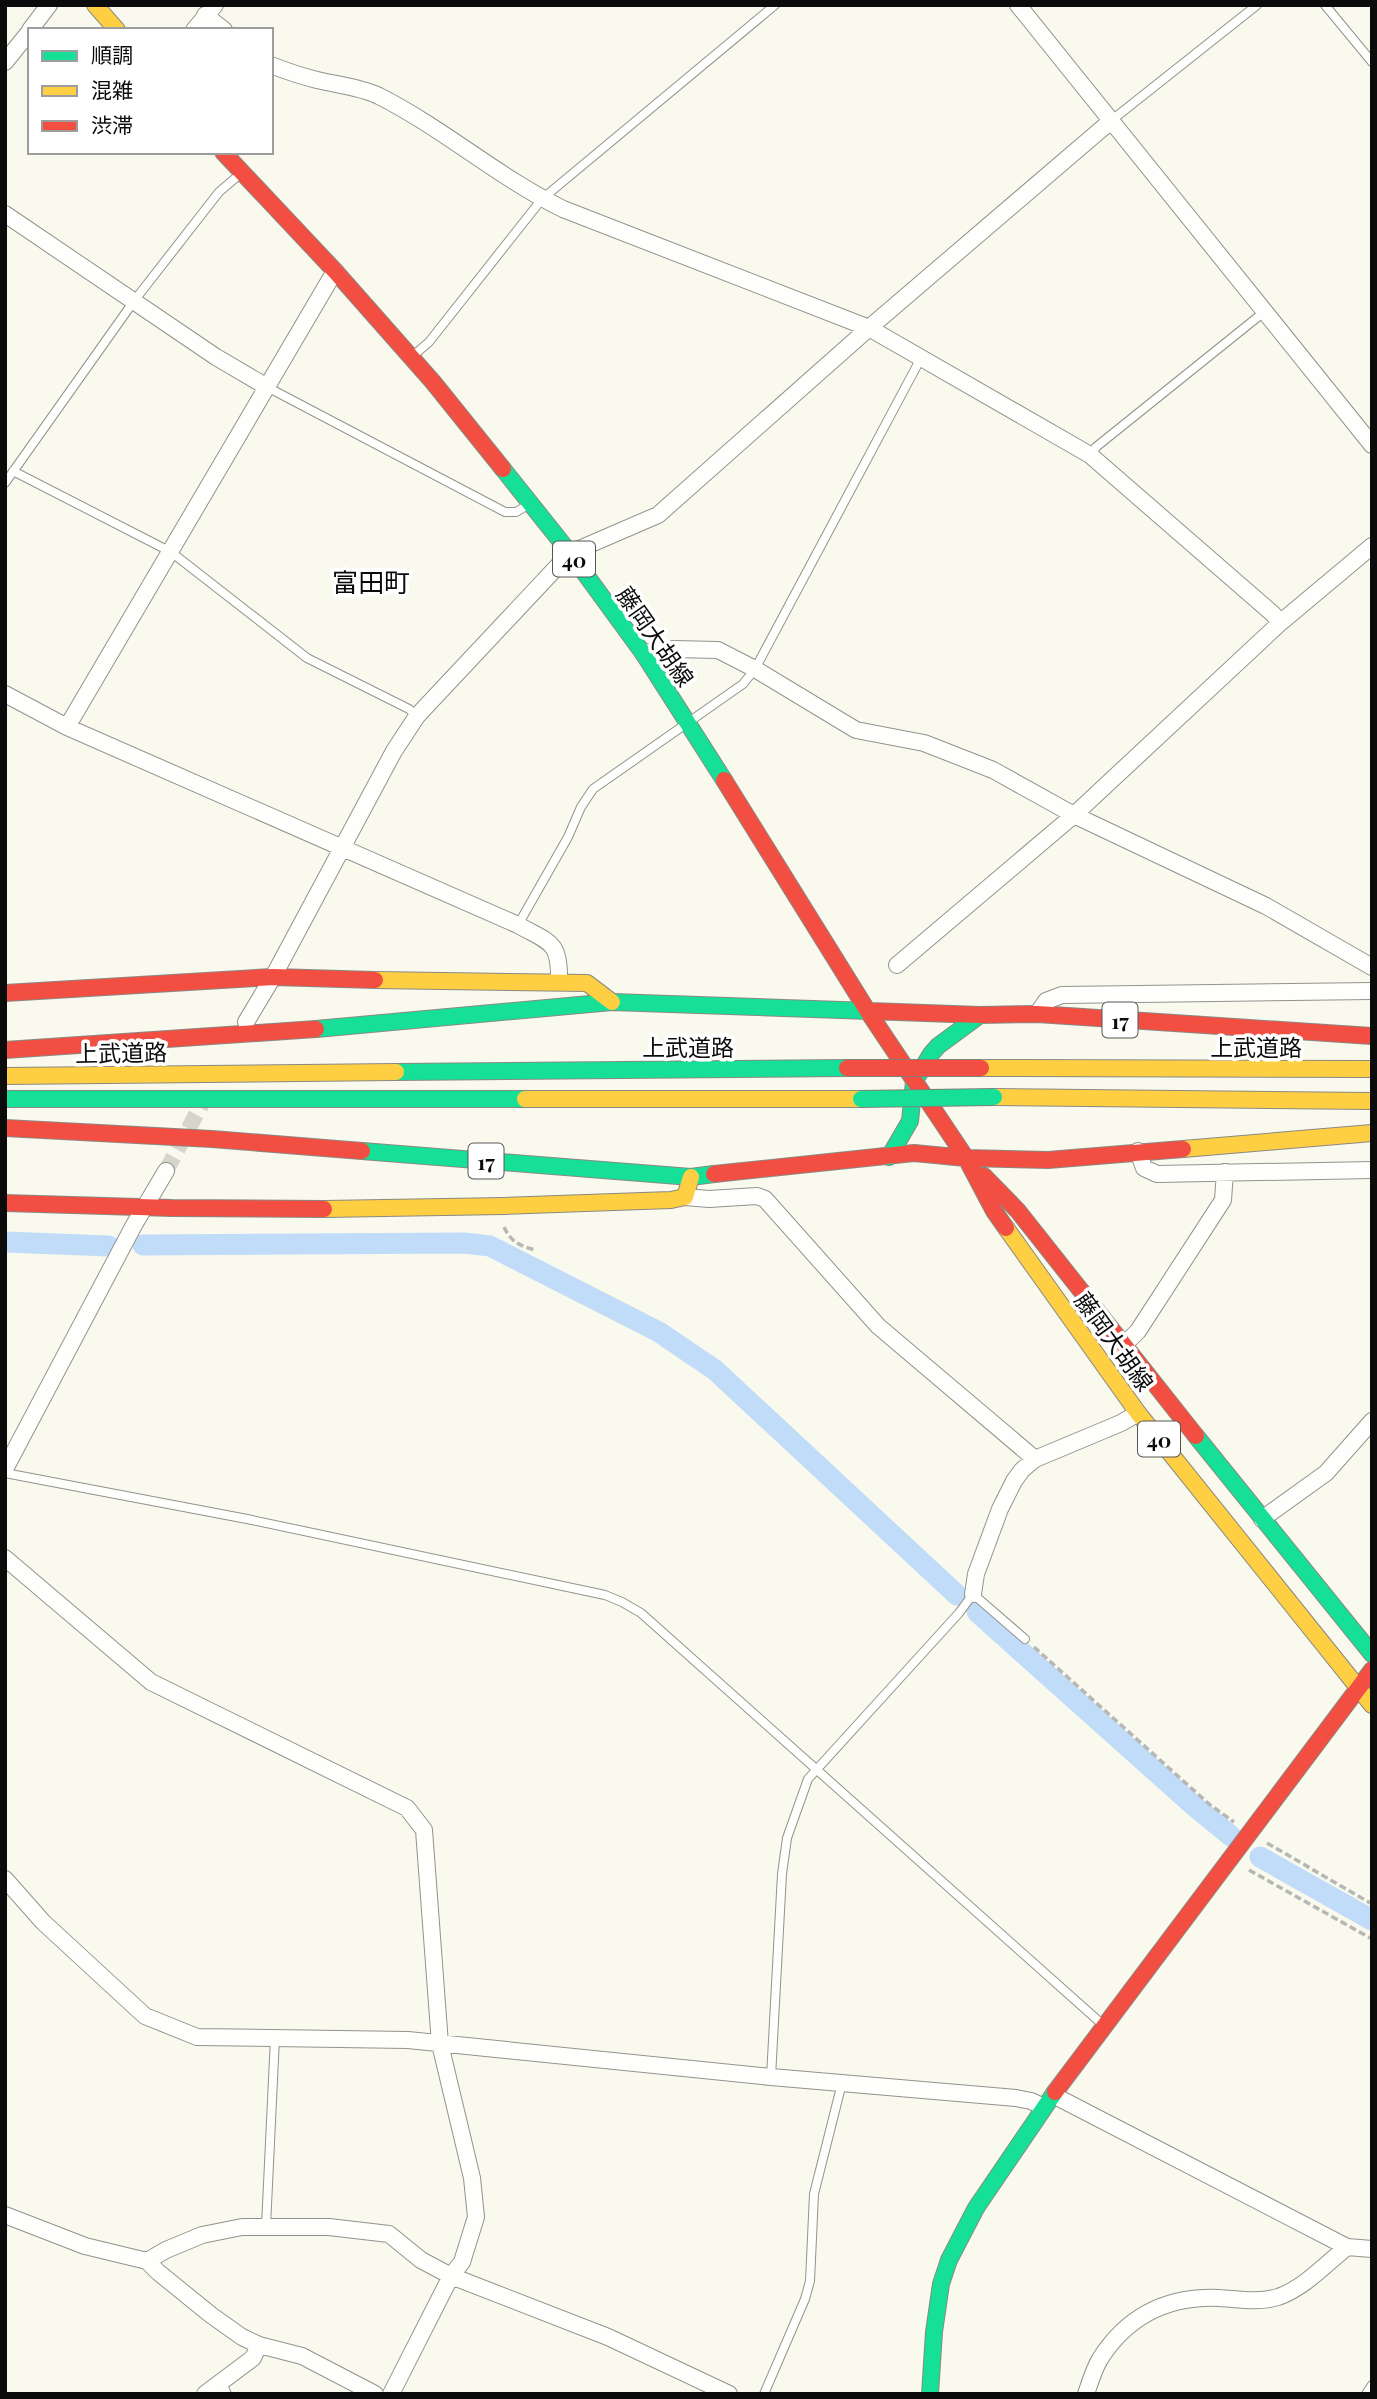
<svg xmlns="http://www.w3.org/2000/svg" width="1377" height="2399" font-family="'Playfair Display','Noto Sans JP',serif">
<rect width="100%" height="100%" fill="#faf9ed"/>
<g fill="none" stroke-linecap="round" stroke-linejoin="round">
<path stroke="#c1dcf8" stroke-width="21" d="M5,1242L109,1246
M143,1245L464,1243L490,1246L659,1332L715,1370L957,1595
M977,1612L1193,1805L1231,1836
M1260,1857L1372,1920"/>
<path stroke="#d6d5cb" stroke-width="16" stroke-dasharray="16 8" stroke-linecap="butt" d="M166,1171L206,1096"/>
<g stroke="#93928d" stroke-width="10">
<path id="lane" d="M1325,5L1372,62
M1112,120L1257,5
M414,355L429,342L542,199L775,5
M267,387L505,512H516L528,505
M1090,455L1096,447L1264,312
M13,471L171,552L307,658L409,709L417,716
M5,483L134,301L219,192L239,175
M518,925L568,837L581,807L593,789L743,684L755,669L921,358
M5,1473L247,1519L605,1595L622,1602L641,1613L1102,2024
M771,2077L782,1874L787,1838L808,1779L959,1613L973,1594L1025,1639
M266,2226L275,2038
M222,2383L227,2394
M764,2394L805,2299L810,2281L814,2194L842,2083
M1366,2394L1372,2385"/>
</g>
<g stroke="#93928d" stroke-width="18">
<path id="street" d="M1018,5L1372,445
M205,15L224,30
M30,30L49,5
M194,30L215,5
M5,62L30,31
M271,65C286,71 301,76 317,80C338,85 360,87 379,96C444,129 498,177 563,209L869,328L1090,455L1273,614L1280,623
M5,214L216,357L267,387
M643,653L674,649L718,650L755,669L856,730L924,743L993,770L1074,815L1266,906L1372,967
M5,694L67,727L518,925C550,943 560,941 559,981
M67,727L335,271
M897,965L1074,815L1280,623L1372,546
M1037,1014L1046,1001L1062,995L1372,991
M246,1022L273,977L394,751L417,716L570,553L658,515L869,328L1112,120
M1138,1151L1144,1168L1157,1174L1372,1170
M685,1197L709,1199L757,1196L765,1199L878,1326L1035,1459
M1123,1346L1138,1331L1223,1200L1225,1172
M5,1469L134,1225L166,1171
M1262,1519L1326,1473L1372,1421
M5,1558L151,1682L407,1808L424,1830L440,2044L472,2178L476,2217L462,2262L451,2276L391,2394
M973,1594L976,1574L1000,1509L1014,1481L1022,1470L1035,1459L1121,1423L1138,1413
M5,1879L43,1922L145,2016L197,2037L408,2040L771,2077L1016,2098L1031,2101L1044,2107
M1053,2095L1347,2247L1372,2249
M5,2215L85,2246L147,2261L158,2272L211,2315L242,2337L259,2345L302,2356L375,2394
M147,2261L166,2250L202,2235L242,2227H329L389,2234L421,2260L451,2276L608,2337L729,2394
M205,2394L253,2358L259,2345
M1086,2394C1090,2382 1094,2369 1100,2359C1128,2315 1168,2296 1219,2298C1238,2299 1258,2303 1278,2297C1304,2288 1326,2264 1347,2247"/>
</g>
<g stroke="#898983" stroke-width="18">
<path id="fast" d="M503,469L570,553L643,653L724,780
M316,1029L612,1002L870,1011
M396,1072L847,1068
M5,1099H525
M362,1151L691,1177L714,1174
M889,1157L910,1121L914,1082L931,1054L938,1046L980,1015
M1196,1436L1372,1654
M930,2394L934,2332L941,2284L949,2260L976,2208L1055,2092"/>
</g>
<g stroke="#898983" stroke-width="18">
<path id="slow" d="M95,5L117,30
M375,980L587,983L612,1002
M981,1068L1372,1069
M5,1076L396,1072
M994,1097L1372,1101
M525,1099H861
M1183,1149L1372,1133
M324,1209L504,1206L671,1200L685,1197L691,1177
M1006,1228L1138,1413L1372,1705"/>
</g>
<g stroke="#898983" stroke-width="18">
<path id="jam" d="M223,152L335,271L433,382L503,469
M724,780L867,1010L966,1158L994,1211L1006,1228
M5,993L273,977L375,980
M870,1011L980,1015L1037,1014L1372,1036
M5,1050L316,1029
M5,1128L212,1139L362,1151
M714,1174L914,1153L966,1158L1048,1160L1183,1149
M984,1176L1018,1211L1196,1436
M5,1203L172,1208L324,1209
M1055,2092L1372,1670"/>
</g>
<path stroke="#b7b7b5" stroke-width="3.5" stroke-dasharray="7 3.5" stroke-linecap="butt" d="M504,1227C511,1242 520,1246 535,1250
M1034,1647L1209,1804L1234,1822
M1267,1843L1372,1904
M1249,1870L1372,1939"/>
<use href="#lane" stroke="#fefefc" stroke-width="8"/>
<use href="#street" stroke="#fefefc" stroke-width="16"/>
<use href="#fast" stroke="#16e098" stroke-width="16"/>
<use href="#slow" stroke="#ffcf43" stroke-width="16"/>
<use href="#jam" stroke="#f24e42" stroke-width="16"/>
<g stroke="#807f7a" stroke-width="18" stroke-linecap="butt">
<path id="fast-bridge" d="M861,1099L994,1097"/>
</g>
<g stroke="#807f7a" stroke-width="18" stroke-linecap="butt">
<path id="jam-bridge" d="M847,1068H981"/>
</g>
<use href="#fast-bridge" stroke="#16e098" stroke-width="16"/>
<use href="#jam-bridge" stroke="#f24e42" stroke-width="16"/>
</g>
<g text-anchor="middle" dominant-baseline="central" stroke-width="7" stroke-linejoin="round" paint-order="stroke">
<g fill="#fff" stroke="#545454" stroke-width="2">
<rect x="553" y="541.5" width="42" height="35" rx="5"/>
<rect x="1102.5" y="1002.5" width="35" height="35" rx="5"/>
<rect x="468.5" y="1143.5" width="35" height="35" rx="5"/>
<rect x="1138" y="1421.5" width="42" height="35" rx="5"/>
</g>
<g font-size="21" font-weight="bold" fill="#0b0b0b">
<text x="574" y="559">40</text>
<text x="1120" y="1020">17</text>
<text x="486" y="1161">17</text>
<text x="1159" y="1439">40</text>
</g>
<g font-size="23" fill="#0b0b0b" stroke="#fff">
<text transform="translate(656 636) rotate(55)">藤岡大胡線</text>
<text x="688" y="1046">上武道路</text>
<text x="1256" y="1046">上武道路</text>
<text transform="translate(121 1052) rotate(-1)">上武道路</text>
<text transform="translate(1115 1341) rotate(54)">藤岡大胡線</text>
</g>
<g font-size="26" fill="#0b0b0b" stroke="#fff">
<text x="371" y="581">富田町</text>
</g>
</g>
<rect width="1377" height="2399" fill="none" stroke="#0b0b0b" stroke-width="14"/>
<rect x="28" y="28" width="245" height="126" fill="#ffffff" stroke="#9d9d9d" stroke-width="2"/>
<rect x="42" y="51" width="35" height="10" fill="#16e098" stroke="#9d9d9d" stroke-width="2"/>
<text x="91" y="63" font-size="21" fill="#0b0b0b">順調</text>
<rect x="42" y="86" width="35" height="10" fill="#ffcf43" stroke="#9d9d9d" stroke-width="2"/>
<text x="91" y="98" font-size="21" fill="#0b0b0b">混雑</text>
<rect x="42" y="121" width="35" height="10" fill="#f24e42" stroke="#9d9d9d" stroke-width="2"/>
<text x="91" y="133" font-size="21" fill="#0b0b0b">渋滞</text>
</svg>
